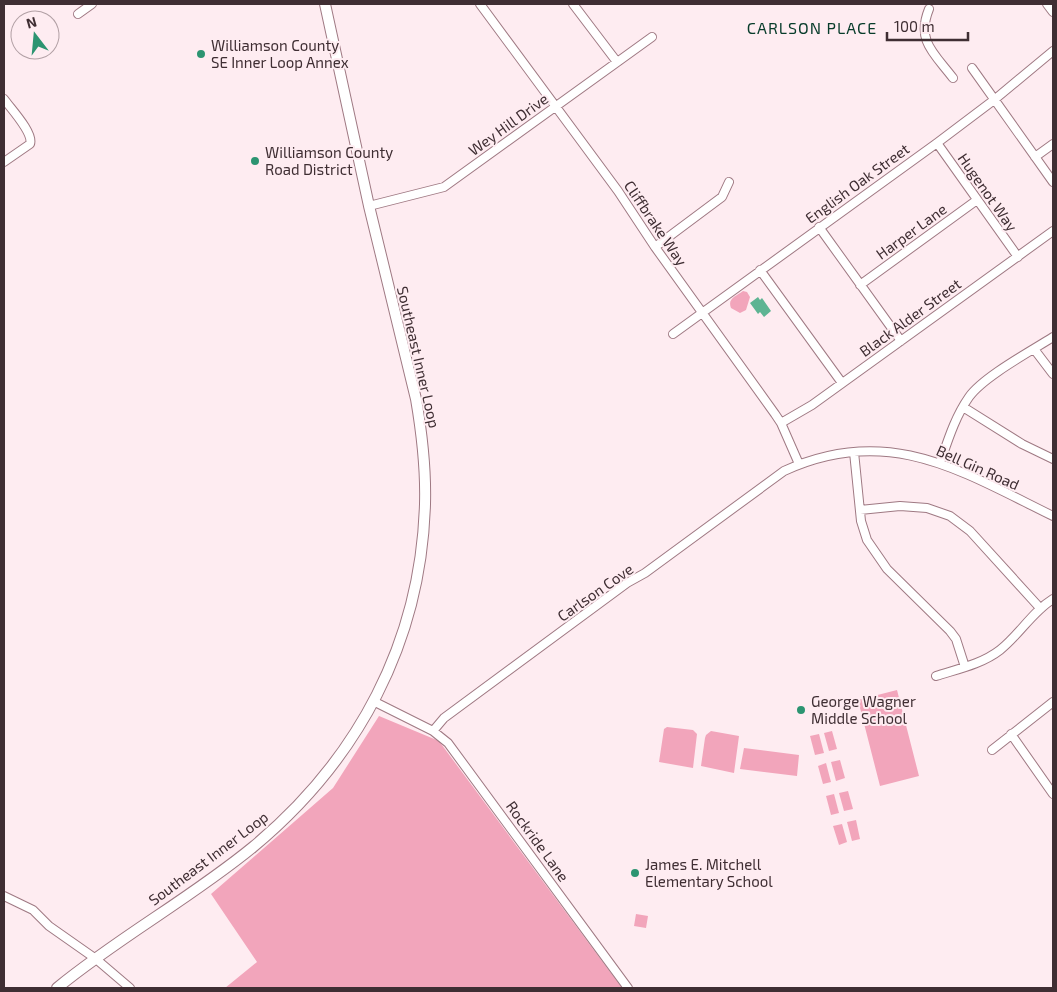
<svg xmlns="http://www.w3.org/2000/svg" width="1057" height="992" font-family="'Exo 2',sans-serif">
<rect width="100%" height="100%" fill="#feecf1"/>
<path fill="#f2a5bb" d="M743,291L747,292L750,297L746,310L740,313L731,308C727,298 737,296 743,291Z
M897,690L919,776L880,786L858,700Z
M379,716L439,741L622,988H225L257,962L211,894L333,788Z
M667,727L693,730L697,734L693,768L659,762L664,729Z
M711,731L739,736L734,773L701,766L705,738L706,735Z
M832,731L837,749L829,751L824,733Z
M819,734L824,753L815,755L810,736Z
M744,748L799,755L797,776L740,769Z
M840,760L845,778L836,781L831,762Z
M826,763L831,782L823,784L818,766Z
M848,791L853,809L844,811L839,793Z
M834,794L839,813L831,815L826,796Z
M856,820L860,839L852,841L847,822Z
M842,824L847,842L839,845L833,826Z
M636,914L648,916L646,928L634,926Z"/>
<path fill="#5eb493" d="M758,297L760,300L762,298L771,311L764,317L760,312L758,314L750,303Z"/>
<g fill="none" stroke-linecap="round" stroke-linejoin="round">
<g stroke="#9f7983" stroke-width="10">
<path id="minor" d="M480,4L618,191L655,247L775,414L781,423L799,464
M573,4L617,62
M1047,4L1053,12
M929,9C916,41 934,53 953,78
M78,14L92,4
M972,68L1053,182
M4,99C11,109 34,133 30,144L4,162
M937,143L1018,257
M1035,157L1053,144
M369,206L444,187L652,37
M819,227L901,341
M655,247L722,197L729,182
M760,270L842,383
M860,285L977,200
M673,334L937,143L994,100L1053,51
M1034,349L1053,374
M963,407L1022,444L1053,459
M781,423L812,405L1053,231
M854,452L861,521L867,540L887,569L950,631L956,639L965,667
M940,463C948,440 955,417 969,397C983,377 1031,351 1053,337
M860,510L900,506L927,508L950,516L970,531L1040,608
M936,676C958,669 982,664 1000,650C1020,634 1032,612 1053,599
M375,702L433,731L448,743L628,988
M433,731L444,718L627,583L645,573L784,471C888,423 961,471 1053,516
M1011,734L1053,794
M992,750L1053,702
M4,896L33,910L49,926L96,959L130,988"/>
</g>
<g stroke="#9f7983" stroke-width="12">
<path id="major" d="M57,988C119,937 191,898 253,847C358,760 421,642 425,504C426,469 422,434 416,399L369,206L325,4"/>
</g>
<use href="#minor" stroke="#fff" stroke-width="8"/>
<use href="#major" stroke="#fff" stroke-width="10"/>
</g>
<g fill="#2c9471" stroke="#feecf1" stroke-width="2">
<circle cx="201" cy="54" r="5"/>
<circle cx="255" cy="161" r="5"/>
<circle cx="801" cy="710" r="5"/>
<circle cx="635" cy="873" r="5"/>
</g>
<g text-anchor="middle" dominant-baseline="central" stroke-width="4" stroke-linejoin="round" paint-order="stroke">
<g font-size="15" fill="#3f2e33" stroke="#feecf1" text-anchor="start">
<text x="211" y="45">Williamson County<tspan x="211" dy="17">SE Inner Loop Annex</tspan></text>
<text x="265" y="152">Williamson County<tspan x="265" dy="17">Road District</tspan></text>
<text x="811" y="701">George Wagner<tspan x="811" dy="17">Middle School</tspan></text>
<text x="645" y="864">James E. Mitchell<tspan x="645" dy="17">Elementary School</tspan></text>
</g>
<g font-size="15" fill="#3f2e33" stroke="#feecf1">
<text transform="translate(508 124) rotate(-36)">Wey Hill Drive</text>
<text transform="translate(857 183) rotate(-36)">English Oak Street</text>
<text transform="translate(988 192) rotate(55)">Hugenot Way</text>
<text transform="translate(656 223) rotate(56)">Cliffbrake Way</text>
<text transform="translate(911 231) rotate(-36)">Harper Lane</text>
<text transform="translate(910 317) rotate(-36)">Black Alder Street</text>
<text transform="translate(419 357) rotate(77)">Southeast Inner Loop</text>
<text transform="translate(978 467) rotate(24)">Bell Gin Road</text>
<text transform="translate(595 592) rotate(-35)">Carlson Cove</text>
<text transform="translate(538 841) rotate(54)">Rockride Lane</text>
<text transform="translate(208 858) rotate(-37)">Southeast Inner Loop</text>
</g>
<g font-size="16" letter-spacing="1" fill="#083c2b" stroke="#feecf1">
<text x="812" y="27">CARLSON PLACE</text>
</g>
</g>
<rect width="1057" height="992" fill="none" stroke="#3f2e33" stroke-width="10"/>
<g transform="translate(35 35) rotate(344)"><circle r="24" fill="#feecf1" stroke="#b2a0a5"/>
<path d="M0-4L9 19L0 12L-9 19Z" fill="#2c9471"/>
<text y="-8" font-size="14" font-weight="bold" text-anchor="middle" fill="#3f2e33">N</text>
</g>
<path d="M887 32v8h81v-8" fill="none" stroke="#3f2e33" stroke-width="2.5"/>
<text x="894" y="32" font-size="15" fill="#3f2e33" stroke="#feecf1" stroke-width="4" paint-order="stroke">100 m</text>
</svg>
